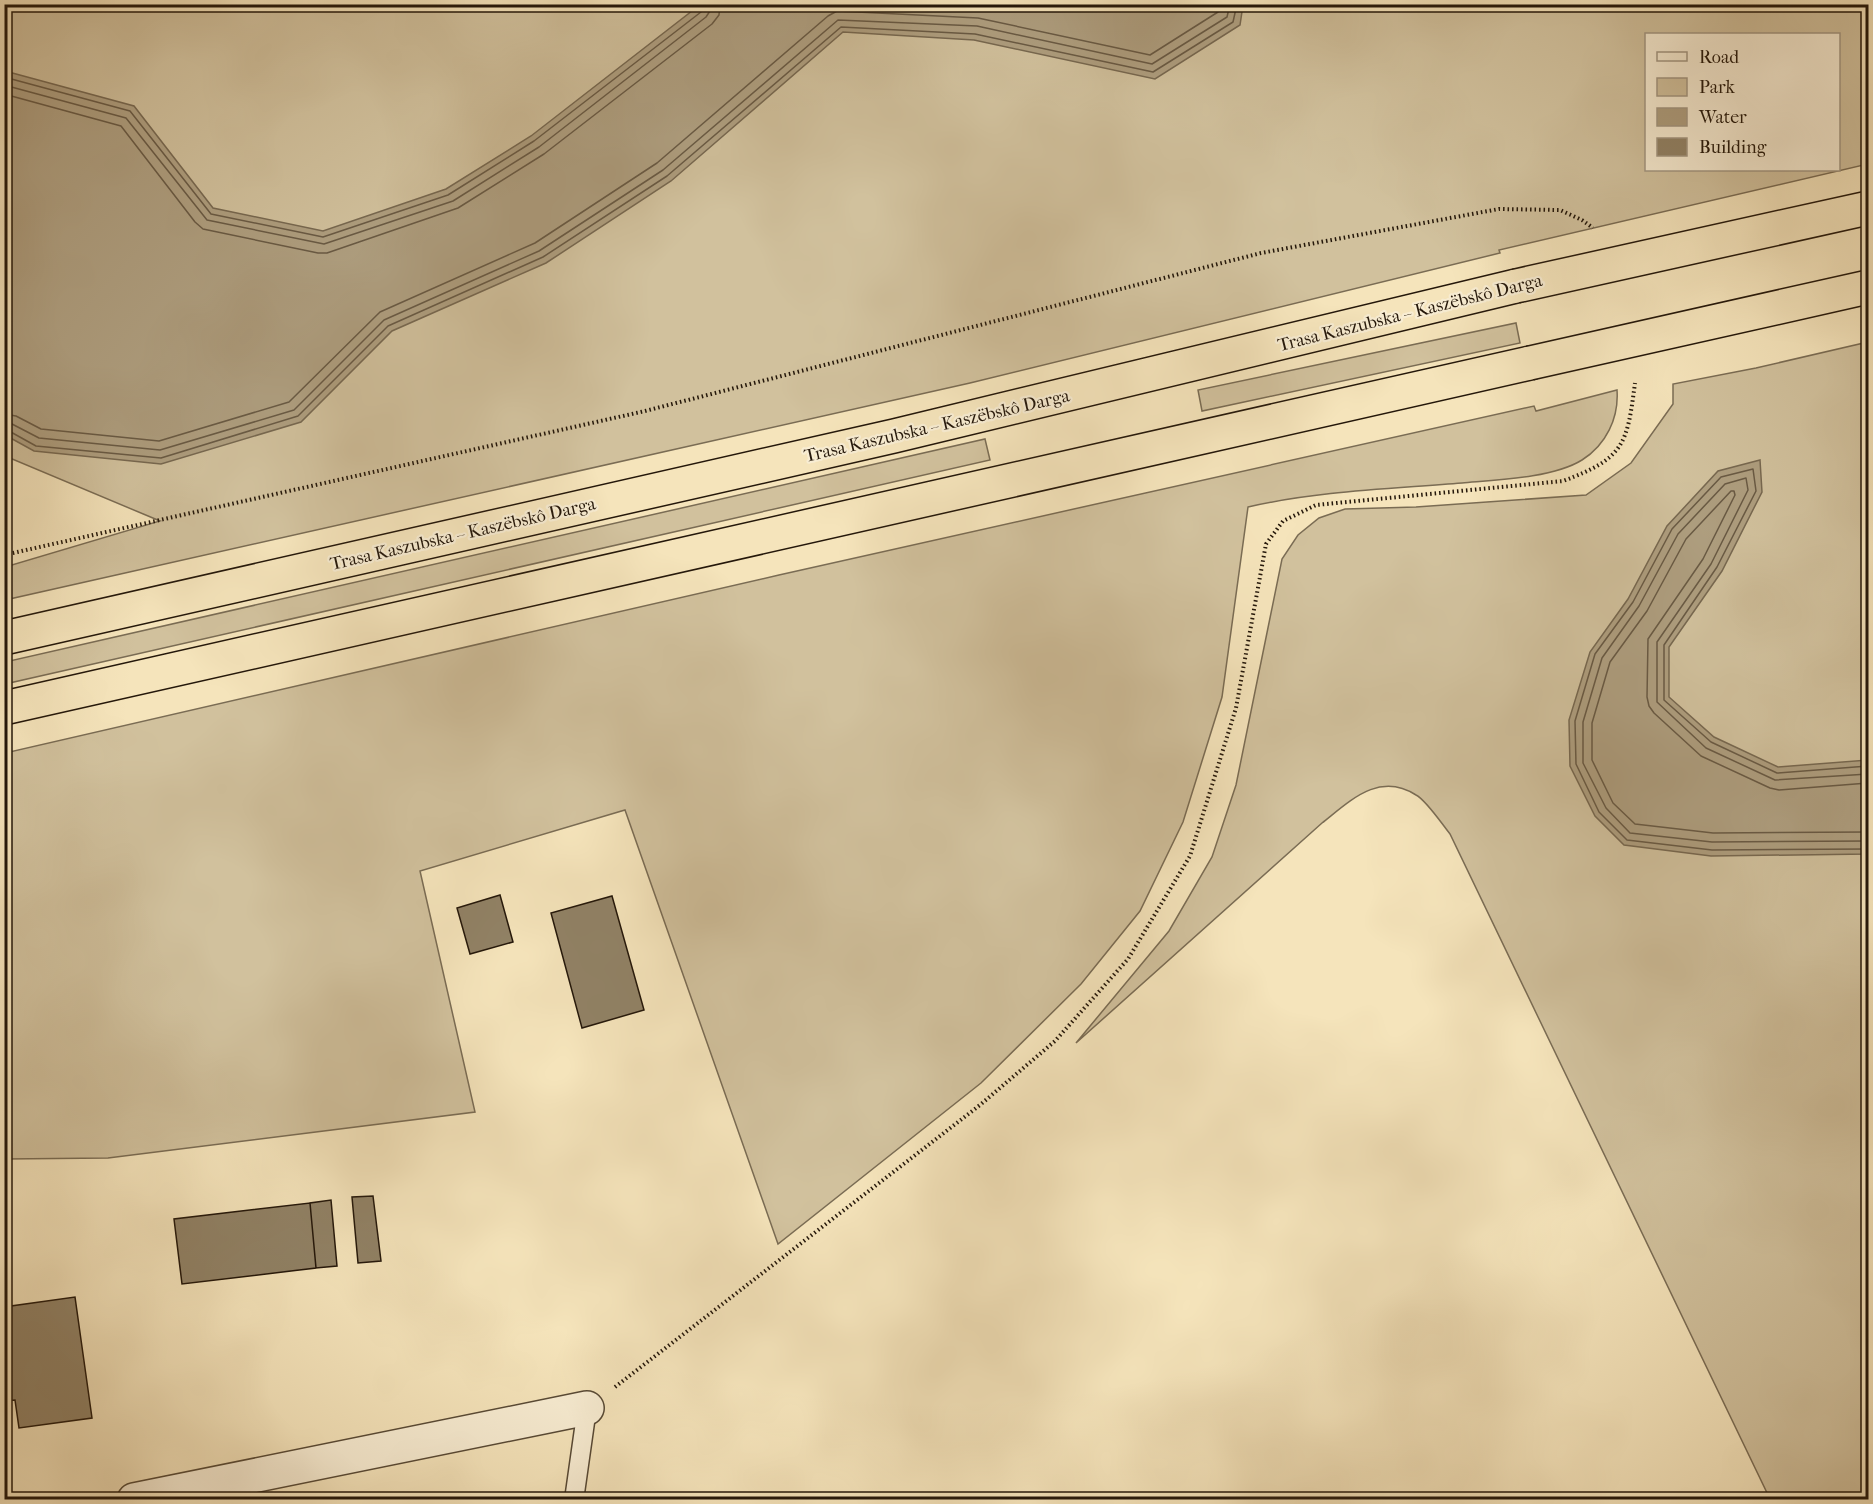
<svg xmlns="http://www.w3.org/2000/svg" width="1873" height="1504" font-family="'IM FELL French Canon',serif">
<rect width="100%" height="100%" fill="#f5e4bb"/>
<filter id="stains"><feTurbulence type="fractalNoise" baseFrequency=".00333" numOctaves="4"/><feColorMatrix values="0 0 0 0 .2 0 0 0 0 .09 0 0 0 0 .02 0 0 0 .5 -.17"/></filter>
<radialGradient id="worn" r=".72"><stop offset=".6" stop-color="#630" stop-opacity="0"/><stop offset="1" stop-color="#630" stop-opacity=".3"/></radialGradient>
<path fill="#d1c19d" stroke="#7a6c54" stroke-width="1.5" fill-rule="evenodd" d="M4,5H1868V164L1499,250L1500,253L970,383L5,600V567L160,521L5,456ZM1646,34H1838V170H1646Z
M1516,323L1520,343L1202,411L1198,390Z
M1868,342V1499H1770L1450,834C1442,824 1426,800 1416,795C1379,771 1350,801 1322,823L1076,1043L1169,931L1212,857L1236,785L1282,559L1298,535L1319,518L1345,509L1416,507L1586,495L1631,463L1673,404V384L1756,368Z
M1617,390C1619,418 1606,445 1582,460C1553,478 1496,480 1462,483C1390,489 1318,491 1248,507L1222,697L1183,822L1140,911L1081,984L981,1083L778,1244L625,810L420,871L475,1112L108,1158L5,1159V753L779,575L1534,406L1536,411Z
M985,439L990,460L5,684V662Z"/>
<path fill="#ae9e7f" stroke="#776850" stroke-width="1.5" d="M701,4L1243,5L1240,25L1155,79L974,40L843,32L671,181L546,263L392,331L301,422L161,464L34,451L5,435V71L134,106L213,208L323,231L446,189L531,136Z
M1760,460L1762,492L1722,571L1669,647V697L1714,737L1778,767L1868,760V854L1711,856L1624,845L1595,816L1570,766L1569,720L1590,652L1628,599L1667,526L1718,471Z"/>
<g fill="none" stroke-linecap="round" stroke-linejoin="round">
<path stroke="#695a44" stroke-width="1.5" d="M4,77L130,111L211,214L323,237L448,195L534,141L701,12L704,4
M4,85L126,118L207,220L324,244L453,201L539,147L706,17L710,11L711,4
M4,94L121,126L195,222L203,229L318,253H327L458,208L544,154L712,24L719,15L720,4
M4,414L16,416L41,429L159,441L289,402L380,312L535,243L657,163L828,16L837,11L978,18L1150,55L1218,12L1221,4
M4,423L12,424L39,438L160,450L294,410L384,320L539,251L663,170L838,20L977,26L1152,64L1227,17L1230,4
M4,431H9L36,446L161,458L298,416L388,326L543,257L667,176L841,27L975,34L1153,72L1233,22L1237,4
M1868,766L1777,773L1711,742L1664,700V645L1717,567L1756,491L1753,469L1721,477L1672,529L1633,602L1595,654L1575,721L1576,764L1599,812L1627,840L1712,850L1868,849
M1868,774L1775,780L1706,748L1657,702V642L1711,564L1748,490L1746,478L1725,484L1678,534L1639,606L1602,658L1583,722V763L1606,808L1630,833L1712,842L1868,841
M1868,783L1779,790L1770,788L1701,756L1654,713L1649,706L1647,697L1648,639L1703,559L1735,495L1734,491H1731L1686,539L1647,611L1610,662L1592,723V760L1613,803L1635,824L1713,833L1868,832"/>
</g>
<path fill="#918266" stroke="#24170a" stroke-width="1.5" d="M500,895L513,942L470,954L457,908Z
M612,896L644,1010L582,1028L551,913Z
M373,1196L381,1261L358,1263L352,1197Z
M331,1200L337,1266L316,1268L310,1203Z
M310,1203L316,1268L182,1284L174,1219Z
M75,1297L92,1418L19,1428L15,1400L4,1401V1340H6L4,1307Z"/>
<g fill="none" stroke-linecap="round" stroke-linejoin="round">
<g stroke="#584a36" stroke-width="21">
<path id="lane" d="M574,1500L587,1408"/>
</g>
<g stroke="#584a36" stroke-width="36">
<path id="street" d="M134,1500L587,1408"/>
</g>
<g stroke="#24170a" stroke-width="36">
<path id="highway" d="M4,638L894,436L1516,286
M4,708L1530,363"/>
</g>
<path stroke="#24170a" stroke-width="4" stroke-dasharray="1.5 3" stroke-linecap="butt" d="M4,555L645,411L1261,253L1499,209L1560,210L1582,220L1593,228
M615,1387L980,1105L1055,1041L1128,959L1190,856L1236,708L1266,544L1283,521L1316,505L1563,481C1625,458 1627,444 1635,383"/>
<use href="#lane" stroke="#f8edd3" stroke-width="18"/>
<use href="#street" stroke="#f8edd3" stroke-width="33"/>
<use href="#highway" stroke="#f5e4bb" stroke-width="33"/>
<g stroke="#24170a" stroke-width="36" stroke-linecap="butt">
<path id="highway-bridge" d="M1516,286L1868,208
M1530,363L1868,287"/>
</g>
<use href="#highway-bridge" stroke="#f5e4bb" stroke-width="33"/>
</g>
<g text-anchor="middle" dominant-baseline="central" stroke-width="4.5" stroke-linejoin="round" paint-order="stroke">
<g font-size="18" fill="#24170a" stroke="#f8edd3">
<text transform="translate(1410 313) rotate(-14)">Trasa Kaszubska – Kaszëbskô Darga</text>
<text transform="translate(937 426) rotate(-13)">Trasa Kaszubska – Kaszëbskô Darga</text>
<text transform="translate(463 534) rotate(-13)">Trasa Kaszubska – Kaszëbskô Darga</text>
</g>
</g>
<rect width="1873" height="1504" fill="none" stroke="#f5e4bb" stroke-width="24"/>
<rect x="6" y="6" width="1861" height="1492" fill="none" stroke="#24170a" stroke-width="3"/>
<rect x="12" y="12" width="1849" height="1480" fill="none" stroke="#24170a" stroke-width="1.5"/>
<rect x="1645" y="33" width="195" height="138" fill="#f8edd3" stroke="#a39783" stroke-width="1.5"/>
<rect x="1657" y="52" width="30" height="9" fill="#f8edd3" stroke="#a39783" stroke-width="1.5"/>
<text x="1699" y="63" font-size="18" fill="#24170a">Road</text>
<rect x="1657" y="78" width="30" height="18" fill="#d1c19d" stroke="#a39783" stroke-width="1.5"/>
<text x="1699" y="93" font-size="18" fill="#24170a">Park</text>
<rect x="1657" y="108" width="30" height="18" fill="#ae9e7f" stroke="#a39783" stroke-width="1.5"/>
<text x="1699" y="123" font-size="18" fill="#24170a">Water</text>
<rect x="1657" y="138" width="30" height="18" fill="#918266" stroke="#a39783" stroke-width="1.5"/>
<text x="1699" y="153" font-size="18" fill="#24170a">Building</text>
<rect width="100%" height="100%" filter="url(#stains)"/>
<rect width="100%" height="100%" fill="url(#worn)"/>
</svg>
